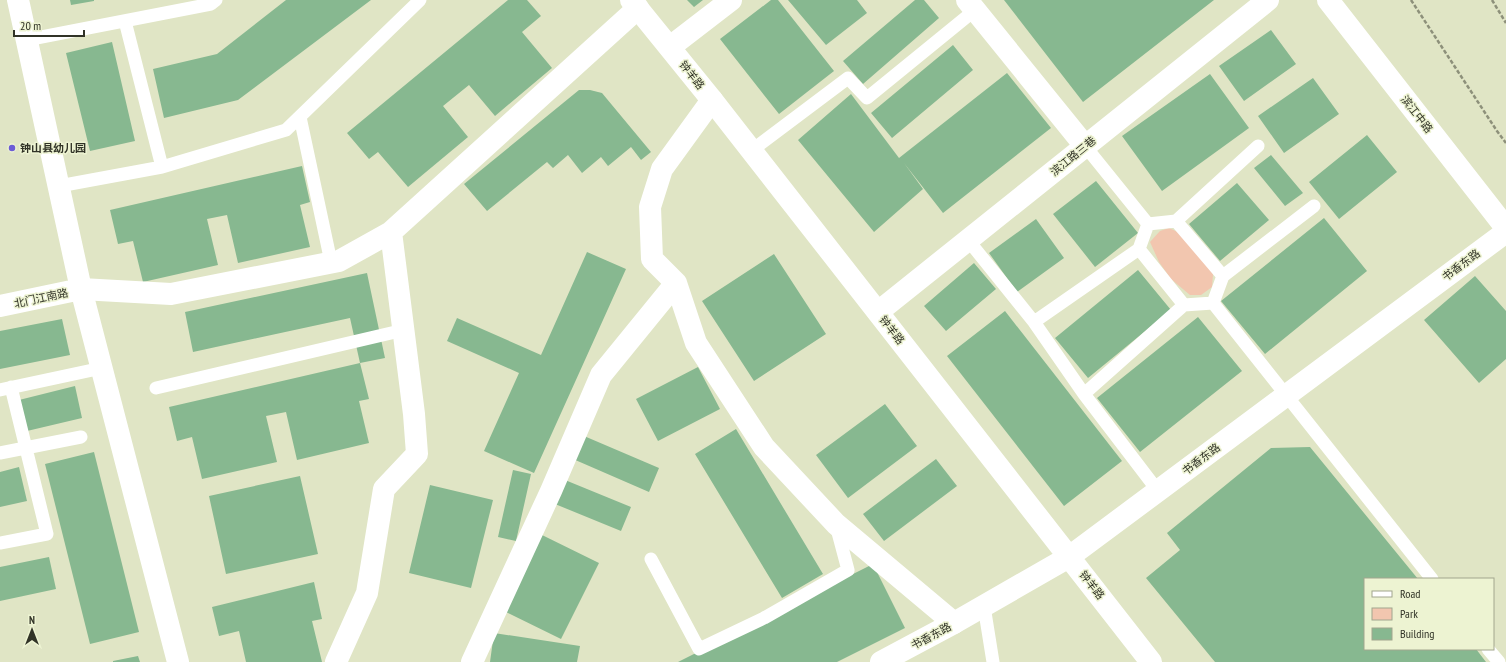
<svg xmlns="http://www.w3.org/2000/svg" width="1506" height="662" font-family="'PT Sans Narrow','Noto Sans SC',sans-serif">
<rect width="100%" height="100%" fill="#e0e5c5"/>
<path fill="#f2c6af" d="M1169,228L1180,233L1203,259L1213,274L1212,287L1201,295H1190L1171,279L1159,262L1150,242L1160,231Z"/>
<path fill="#87b890" d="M70,0H94V1L71,5Z
M286,0H371L238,100L164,118L153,69L217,54Z
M508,0H527L541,16L522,32L552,68L495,116L469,85L443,106L468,137L408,187L378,152L369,159L347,133Z
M687,0H703L694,7Z
M771,0H778L834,71L779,114L720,39Z
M788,0H857L867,13L826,45Z
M915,0H924L939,18L863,84L843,61Z
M1004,0H1214L1083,102Z
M1271,30L1296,64L1244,101L1219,66Z
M112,42L135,141L90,151L66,53Z
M953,45L973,70L892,138L871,113Z
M1007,73L1051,128L943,213L904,163L923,189L874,232L798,140L851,94L899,158Z
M1210,74L1249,128L1162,191L1122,136Z
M1313,78L1339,114L1284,153L1258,116Z
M579,90H590L602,93L651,152L641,160L631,147L608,166L601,157L582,173L568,155L553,168L547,162L487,211L464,184Z
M1367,135L1397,172L1339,219L1309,182Z
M1271,155L1303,193L1285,206L1254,168Z
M302,166L310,202L300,205L310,247L238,263L227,215L207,219L218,265L143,282L133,241L118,244L110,210Z
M1096,181L1138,233L1095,267L1053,214Z
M1237,183L1269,220L1220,261L1189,224Z
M1324,218L1367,271L1265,354L1221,301Z
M1036,219L1064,258L1017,292L989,253Z
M587,252L626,269L534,473L484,451L519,373L447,341L457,318L541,355Z
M774,254L826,334L754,381L702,301Z
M974,263L996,289L946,331L924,306Z
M1138,270L1171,310L1088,378L1055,338Z
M367,273L385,358L360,363L350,318L193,352L185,312Z
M1475,276L1506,311V359L1479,383L1424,320Z
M1005,311L1122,461L1064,506L947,356Z
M1198,317L1242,371L1140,452L1097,398Z
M62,319L70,355L0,369V331Z
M360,363L369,399L359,401L369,443L297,460L286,412L266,416L277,462L202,479L192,437L177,441L169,407Z
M698,367L720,409L658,441L636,399Z
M75,386L82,418L27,431L19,400Z
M885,404L917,446L848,498L816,455Z
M736,429L823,574L782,598L695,454Z
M584,436L659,468L649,492L573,459Z
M1310,447L1418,579H1365V649H1476L1486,662H1215L1146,578L1180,550L1167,533L1271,448Z
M94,452L139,632L90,644L45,464Z
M936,459L957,486L884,541L863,514Z
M19,467L27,501L0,507V472Z
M513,470L531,474L516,541L498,537Z
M300,476L318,554L226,574L209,496Z
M565,480L631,507L621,531L555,504Z
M430,485L493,500L471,588L409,573Z
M542,535L599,563L561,639L504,611Z
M49,557L56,589L0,601V567Z
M873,564L905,628L837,662H678Z
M314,582L322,619L312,621L322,662H246L239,631L219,636L212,607Z
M494,633L580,646L577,662H490Z
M138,656L140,662H113V661Z"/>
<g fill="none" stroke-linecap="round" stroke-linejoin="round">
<path stroke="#8d907a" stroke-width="2.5" stroke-dasharray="4 2" stroke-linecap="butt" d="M1411,0L1497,131L1506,143
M1492,0L1506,23"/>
<path stroke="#fff" stroke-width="13" d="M125,21L162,167L286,130L420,0
M26,40L211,4L216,0
M300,117L331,262
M1085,146L1148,224L1176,221L1223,276L1213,303L1432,579
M751,151L848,78L867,98L975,10
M59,186L162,167
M1176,221L1258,146
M1148,224L1139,249L1184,305L1213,303
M968,240L1034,322L1139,249
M1223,276L1314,206
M1034,322L1084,394L1184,305
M156,388L404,330
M0,390L102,368
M1084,394L1158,491
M0,453L81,437
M0,543L47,534L11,387
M651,559L699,649L764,618L848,570L836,525
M984,606L993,662
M1488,649L1499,662"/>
<path stroke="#fff" stroke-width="22" d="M967,0L1085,146
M670,47L731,0
M676,283L696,343L764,447L836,524L954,623
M81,289L171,294L339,261L391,232L638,8
M878,312L1268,0
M336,662L367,593L384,489L417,454L414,414L391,232
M472,662L551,491L601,375L676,283L652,259L650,207L662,169L712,100"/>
<path stroke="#fff" stroke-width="22" d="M18,0L81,289L178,662
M631,0L712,100L1151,662
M1328,0L1506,228
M0,306L81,289
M881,662L954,623L1069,557L1506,232"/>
</g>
<circle fill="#6c5cd6" stroke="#edf3d2" stroke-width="1.5" cx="12" cy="148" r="4"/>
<g text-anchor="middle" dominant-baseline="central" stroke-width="3" stroke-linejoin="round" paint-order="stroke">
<g font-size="11" fill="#313327" stroke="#edf3d2">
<text transform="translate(692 75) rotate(52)">钟羊路</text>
<text transform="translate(1417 114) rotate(52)">滨江中路</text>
<text transform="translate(1073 156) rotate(-39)">滨江路三巷</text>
<text transform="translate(1461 265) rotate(-37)">书香东路</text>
<text transform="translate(41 298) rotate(-12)">北门江南路</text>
<text transform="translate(892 330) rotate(52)">钟羊路</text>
<text transform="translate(1201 459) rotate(-37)">书香东路</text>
<text transform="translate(1092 585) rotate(52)">钟羊路</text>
<text transform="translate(931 636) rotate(-28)">书香东路</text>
</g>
<g font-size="11" font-weight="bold" fill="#313327" stroke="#edf3d2" text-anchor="start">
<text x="20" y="148">钟山县幼儿园</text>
</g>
</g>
<rect x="1364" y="578" width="130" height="72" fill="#edf3d2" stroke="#a2a68e"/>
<rect x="1372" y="591" width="20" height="6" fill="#ffffff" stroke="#a2a68e"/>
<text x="1400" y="598" font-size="12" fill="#313327">Road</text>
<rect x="1372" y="608" width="20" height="12" fill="#f2c6af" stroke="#a2a68e"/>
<text x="1400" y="618" font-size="12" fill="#313327">Park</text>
<rect x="1372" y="628" width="20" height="12" fill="#87b890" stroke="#a2a68e"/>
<text x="1400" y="638" font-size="12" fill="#313327">Building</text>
<g transform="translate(32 630)" stroke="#edf3d2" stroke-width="3" paint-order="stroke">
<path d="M0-3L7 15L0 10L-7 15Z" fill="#313327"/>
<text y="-6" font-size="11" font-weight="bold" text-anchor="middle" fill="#313327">N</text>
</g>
<path d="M14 30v6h70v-6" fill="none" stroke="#313327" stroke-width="2"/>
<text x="20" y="30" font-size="12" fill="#313327" stroke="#edf3d2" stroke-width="3" paint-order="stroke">20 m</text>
</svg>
